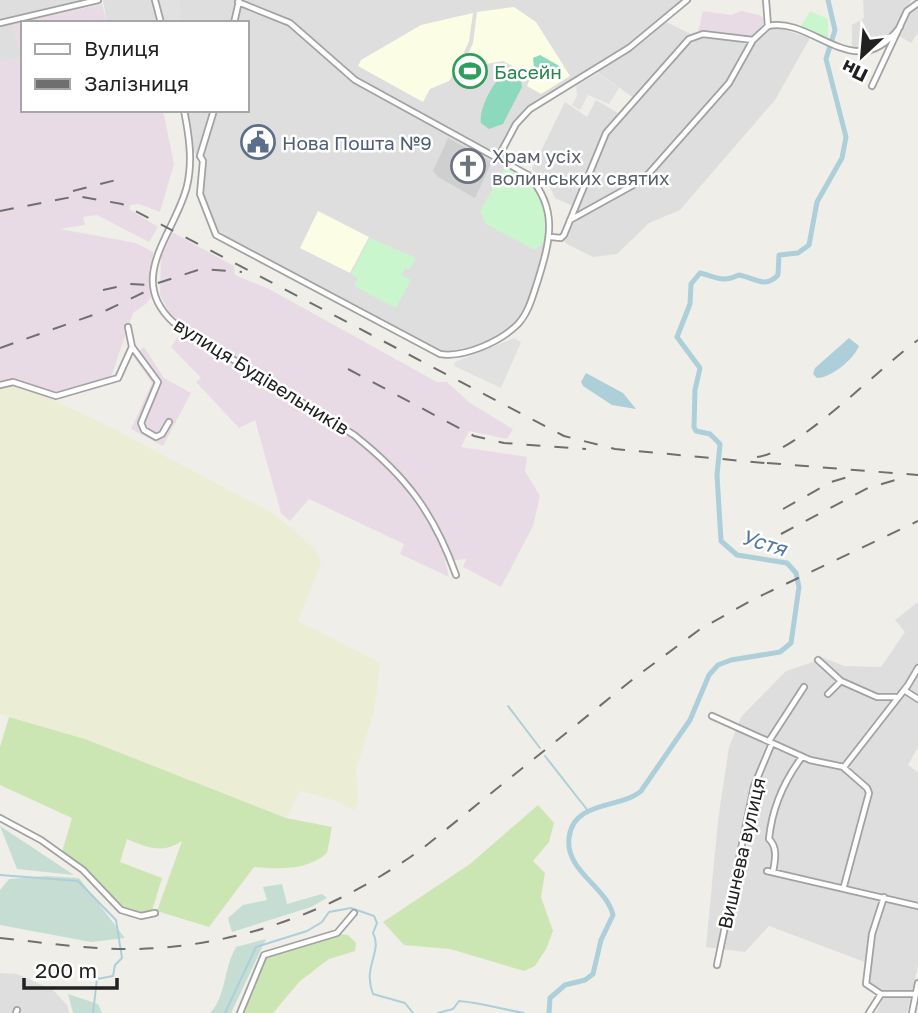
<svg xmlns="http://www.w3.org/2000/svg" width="918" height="1013" font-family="'Golos Text',sans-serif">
<rect width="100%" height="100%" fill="#f0eee8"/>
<path fill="#dfdede" d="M0,0H87L0,21Z
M103,0H235L230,23H107Z
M239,0H687L639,40L522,116L499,156L518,167L541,191L551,237L528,308L511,330L478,347L446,355L216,235L200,194L203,162L200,156L214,110H247V23H234Z
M863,0H911L894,32L876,48H852V25L864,18Z
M918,6V33L911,43L899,36L909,12Z
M666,22L693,35L634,98L597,72L640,44Z
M12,23L22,58L0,63V25Z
M772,26L810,38L775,100L680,210L649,223L617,254L593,257L567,244L563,240L577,217L645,180L729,83L751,45Z
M703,35L747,44L728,82L643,178L572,217L607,133L694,37Z
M596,100L618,113L604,132L573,206L555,198L548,183L532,169L565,102L587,117Z
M187,110H211L197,155L192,151Z
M918,602V747L908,765L918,772V966L907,1013H876L883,998L871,986L868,977L870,964L769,926L745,952L706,947L718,820L729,747L741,717L786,671L813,662L819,656L844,666L881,667L905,632L895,620Z
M0,973L17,974L53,990L67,1005L69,1013H0Z"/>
<path fill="#e9dbe6" d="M102,4L107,23H23V110H127L128,113L163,110L174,164L160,212L139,204L131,205L129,209L158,227L149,242L97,215L83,217L85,225L60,229L136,243L153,252L152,295L147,303L133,313L111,377L56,394L11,379L0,381V63L22,58L12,24Z
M703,11L731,15L741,11L759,15L764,18V23L752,39L698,32Z
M172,232L234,266L235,275L269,289L437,382H447L470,403L513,429L507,439L469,431L461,447L527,457L525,471L540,496L533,526L501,587L463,567L466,559L445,561L449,577L400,554L404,544L309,499L290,521L281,513L255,420L239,428L196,382L201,378L171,347L186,325L170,314L160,295L161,257Z
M144,347L164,378L191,393L163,446L131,429L152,383L133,356Z"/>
<path fill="#fcfde5" d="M514,7L536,22L570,76L541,94L527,86L531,76L503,61L486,64L468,54L473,43L477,12Z
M473,13L469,41L457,68L449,81L430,89L423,102L358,66L361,60L421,25Z
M318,211L369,237L350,273L300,248Z"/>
<path fill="#cfcfcf" d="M448,138L492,162L475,198L438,177L433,171Z"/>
<path fill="#ebedd5" d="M13,384L47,397L112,428L276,515L316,550L321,563L298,621L380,663L374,711L356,769L358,802L355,810L334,800L300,791L286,818L85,739L0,714V385Z"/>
<path fill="#cbe6b3" d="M9,717L85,739L286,818L332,827L327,853C306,871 280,869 254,867L209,927L157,911L182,841C163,854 148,848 127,839L120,862L162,878L152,911C125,928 101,885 85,869C79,863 70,858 62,852L72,818L0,785V747Z
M538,805L554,823L549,842L533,861L545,873L541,897L553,931L546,949L535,966L524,971L450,949L404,945L383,922L470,864Z
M340,934L348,935L356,943L355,951L329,959L300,981L273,1013H242L268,954Z"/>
<path fill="#c6ddd3" d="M0,826L74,875L17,869Z
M47,876L79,878L125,938L91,942L0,925V890L9,879Z
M282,884L287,904L322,894L327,898L311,907L232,932L228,918L243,905L267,900L263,887Z
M266,939L231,1013H210C227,995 223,969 236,947Z
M68,994L98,1004L102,1013H73Z"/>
<path fill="#caf6ce" d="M810,11L828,19V38L800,28Z
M506,166C538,184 550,206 544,242L535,250L486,224L480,211Z
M370,238L416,258L409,270L405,268L401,275L411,280L396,308L354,286L358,278L351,274Z"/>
<path fill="#8dd9bd" d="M540,55L561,67L559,75L555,77L534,66L533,58Z
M510,71L520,75L522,87L503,124L489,129L481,123C478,109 496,74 510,71Z"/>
<path fill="#e1e1e1" d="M158,0H180L181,23H164Z
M598,73L619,88L609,104L588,95L580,110L572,105L577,96L576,86Z
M514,338L521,342L501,388L454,366L455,362Z"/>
<path fill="#accfda" d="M849,338L859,346C854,359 831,378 817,378L813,374L815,368Z
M586,373L623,393L636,409L612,405L583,386L581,382Z"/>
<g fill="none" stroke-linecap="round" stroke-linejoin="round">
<path stroke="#accfda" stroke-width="2" d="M508,706L540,748
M545,756L581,802
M582,803L588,811
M0,875L78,881L116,920L122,958L115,965L113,976L97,979L93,1013
M225,1013L256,947L307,931L322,922L329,912L351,908L374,916L377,923L373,933C383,952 362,966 373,994L405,1003L413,1013
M438,1013L453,1009L459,1001C483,1003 500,1009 524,1013"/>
<path stroke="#accfda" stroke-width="5" d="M549,1013L550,998L565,985L585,980L593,974L601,940L613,915C606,886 565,871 569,838C573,800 621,809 641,791L690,720L709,675L718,665L731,660L780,652L791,643L799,587L796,573L787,563L737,555L721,541L717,475L720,444L710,434L696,431L694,427L695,390L700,368L677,337L690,304L691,284L700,273C717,277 722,283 739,275C755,278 765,289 778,275L779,255L798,253L809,245L817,202L842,158L846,137L826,59L835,30L828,0"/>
<g stroke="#a2a2a2" stroke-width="8">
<path id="minor" d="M155,0L161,23
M766,0L768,26
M0,23L98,0
M234,23L239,1
M768,26C814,16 855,87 900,27
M872,86L907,11L918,3
M184,110C189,135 193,161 187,186C176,232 125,278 173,322L354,435C406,476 434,513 456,575
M200,156L203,161L200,194L216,235L440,354C465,358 501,341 518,324C529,312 533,295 538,280C550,241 559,209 528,175L355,80L290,23L238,2
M200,156L214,110
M499,156L516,124L530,109L629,48L687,0
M570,220L644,179L729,83L753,40L768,26
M551,237L561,238L564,235L606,133L689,39L703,34L753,40
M133,348L158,382L141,423L144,430L156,437L162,434L169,422
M0,385L13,382L56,396L118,378L132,347L128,327
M818,660L841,681L877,697H896
M904,690L918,699
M828,694L841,681
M712,716L810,760L844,767L908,685L918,668
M769,741L804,687
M843,767L867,788L869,793L844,886
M0,818L41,840L83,870L121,910L141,916L155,913
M767,871L918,906
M773,872C775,861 778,847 769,839C772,808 784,781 802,757
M884,897L872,934L866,984L881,994H916
M717,965L754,786L772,743
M16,1013L17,1010
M240,1013L264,955L337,933L354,913
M869,1013L881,994
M912,1013L918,983"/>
</g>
<use href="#minor" stroke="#fff" stroke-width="4.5"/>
<path stroke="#6f6f6f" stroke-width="2" stroke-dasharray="14 14" stroke-linecap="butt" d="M73,191L124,178
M0,211L77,196L122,204L564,436L615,449L775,464
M103,290L130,284L152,285L201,269L242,272
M0,348L107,310L155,287
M348,369L474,436L504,443L586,449
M757,457C798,452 879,368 918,340
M767,463L918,475
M783,509L831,482L855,475
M781,534L868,488L899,479
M0,938C39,942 78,948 118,949C228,951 334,913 423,848L637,676L699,630L752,600L918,521"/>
</g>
<defs>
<g id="stadium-ring" transform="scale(1.75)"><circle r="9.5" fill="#fff" stroke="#2e9e5b" stroke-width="1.5"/><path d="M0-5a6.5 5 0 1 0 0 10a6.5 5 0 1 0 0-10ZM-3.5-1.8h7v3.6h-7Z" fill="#2e9e5b"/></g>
<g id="civic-ring" transform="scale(1.75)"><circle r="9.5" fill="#fff" stroke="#5c6f8a" stroke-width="1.5"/><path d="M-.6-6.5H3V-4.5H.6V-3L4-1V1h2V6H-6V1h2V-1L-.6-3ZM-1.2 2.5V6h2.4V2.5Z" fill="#5c6f8a"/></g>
<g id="church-ring" transform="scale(1.75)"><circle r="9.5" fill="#fff" stroke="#6b7280" stroke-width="1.5"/><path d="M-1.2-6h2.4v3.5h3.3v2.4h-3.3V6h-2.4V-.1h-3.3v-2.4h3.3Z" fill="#6b7280"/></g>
</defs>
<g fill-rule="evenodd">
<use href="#stadium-ring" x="470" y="71"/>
<use href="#civic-ring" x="258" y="142"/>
<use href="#church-ring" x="468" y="166"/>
</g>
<g text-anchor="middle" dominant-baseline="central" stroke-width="5" stroke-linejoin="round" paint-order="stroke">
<g font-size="19" fill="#27864d" stroke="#fff" text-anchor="start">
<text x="494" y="71">Басейн</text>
</g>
<g font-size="19" fill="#4e5e75" stroke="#fff" text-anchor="start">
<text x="282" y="142">Нова Пошта №9</text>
</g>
<g font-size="19" fill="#5b616d" stroke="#fff" text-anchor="start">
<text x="492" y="155">Храм усіх<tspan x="492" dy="22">волинських святих</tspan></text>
</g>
<g font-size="19" fill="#212121" stroke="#fff">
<text transform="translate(262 376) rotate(32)">вулиця Будівельників</text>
<text transform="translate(741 853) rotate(-77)">Вишнева вулиця</text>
</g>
<g font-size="21" font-style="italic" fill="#5178a2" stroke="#fff">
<text transform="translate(764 542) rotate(17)">Устя</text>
</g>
</g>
<rect x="21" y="21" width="228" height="91" fill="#ffffff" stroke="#a6a6a6" stroke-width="2"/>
<rect x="35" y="44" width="35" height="10" fill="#ffffff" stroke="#a6a6a6" stroke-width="2"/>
<text x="84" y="56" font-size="21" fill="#212121">Вулиця</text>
<rect x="35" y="79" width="35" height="10" fill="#6f6f6f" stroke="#a6a6a6" stroke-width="2"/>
<text x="84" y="91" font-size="21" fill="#212121">Залізниця</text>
<g transform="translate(862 56) rotate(206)" stroke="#ffffff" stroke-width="5" paint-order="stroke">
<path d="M0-5L12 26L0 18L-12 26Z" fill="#212121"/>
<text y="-10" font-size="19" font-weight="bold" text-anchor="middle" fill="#212121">Пн</text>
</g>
<path d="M24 978v10h93v-10" fill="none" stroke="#212121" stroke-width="3.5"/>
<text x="35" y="978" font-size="21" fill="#212121" stroke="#ffffff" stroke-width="5" paint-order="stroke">200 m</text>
</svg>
